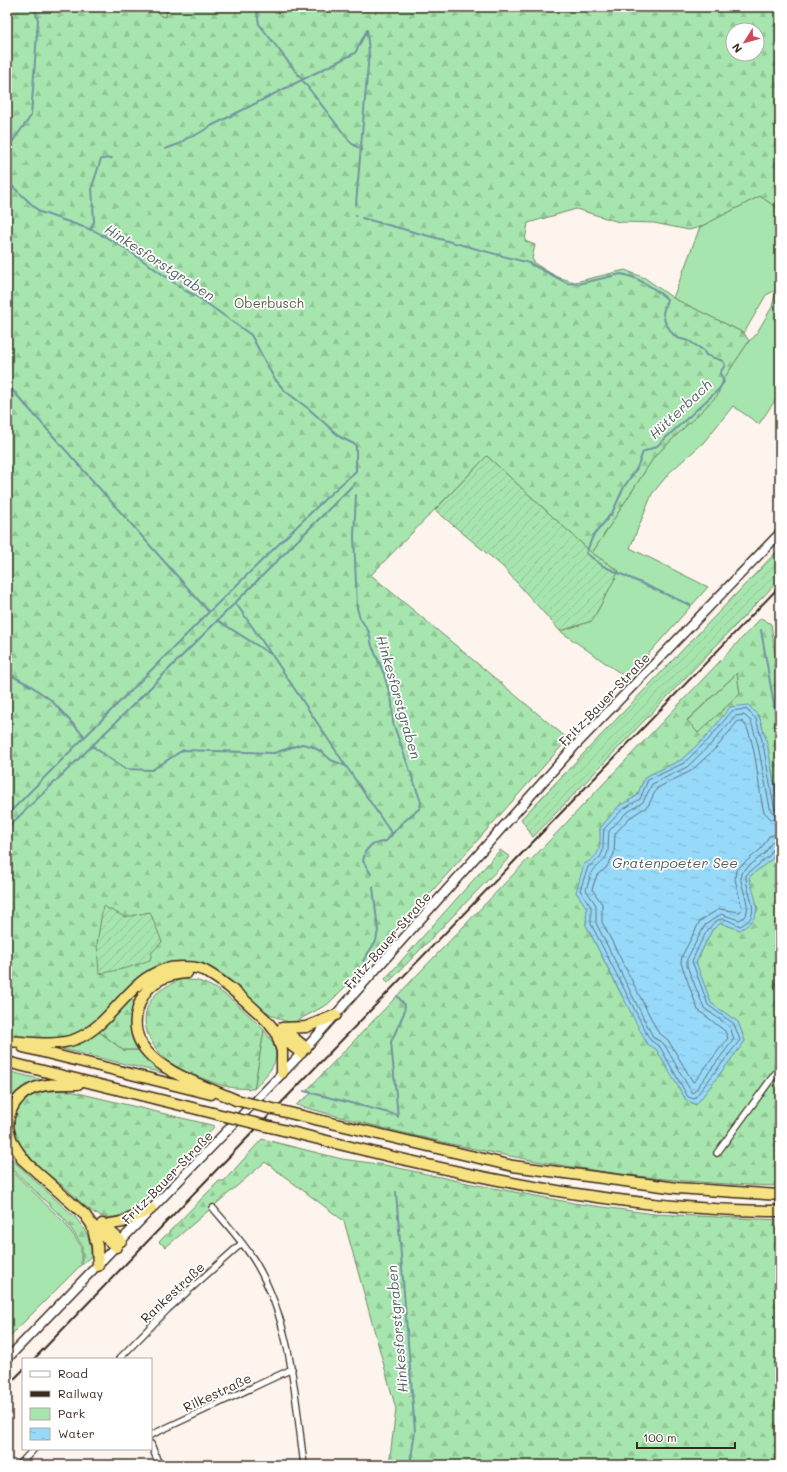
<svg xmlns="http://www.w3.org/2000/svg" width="787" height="1472" font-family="Mali,sans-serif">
<defs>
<pattern id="forest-firs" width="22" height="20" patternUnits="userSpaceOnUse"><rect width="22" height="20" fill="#a6e6ae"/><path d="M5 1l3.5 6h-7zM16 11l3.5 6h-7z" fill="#90c595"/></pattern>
<pattern id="garden-furrows" width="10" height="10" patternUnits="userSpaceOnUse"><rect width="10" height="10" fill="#a6e6ae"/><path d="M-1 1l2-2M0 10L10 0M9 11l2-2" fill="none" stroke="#90c595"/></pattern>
<pattern id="water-ripples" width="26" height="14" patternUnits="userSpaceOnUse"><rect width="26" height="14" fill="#97d9f9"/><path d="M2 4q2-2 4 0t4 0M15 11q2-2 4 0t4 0" fill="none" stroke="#83bad5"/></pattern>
</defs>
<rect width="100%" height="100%" fill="#fdf5ed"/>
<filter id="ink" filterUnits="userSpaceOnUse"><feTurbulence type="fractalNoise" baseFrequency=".025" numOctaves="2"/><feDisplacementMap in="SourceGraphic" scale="8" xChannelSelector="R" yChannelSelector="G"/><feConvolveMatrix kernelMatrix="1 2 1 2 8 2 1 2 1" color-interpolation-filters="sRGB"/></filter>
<g filter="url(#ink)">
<path fill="#a6e6ae" stroke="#708866" d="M155,7H167V17L161,16L155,10Z
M760,196L780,210V393L759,424L733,406L703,443L670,472L652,494L630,548L708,587L627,678L560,631L592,621L619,571L592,553L654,457L717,396L723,380L749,341L755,336L772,307L776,290L766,295L744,333L673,298L700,227Z
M737,673L740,694L699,734L687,721Z
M97,1030L123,1050H139L151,1062L171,1075L54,1047Z
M264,1030C286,1058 274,1066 254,1089Z
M7,1071L51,1082L11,1101L7,1098Z
M7,1166L65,1223L81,1246V1265L7,1339Z"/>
<path fill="url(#forest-firs)" stroke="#708866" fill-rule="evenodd" d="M7,7H155V10L161,16L166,17L167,7H780V210L760,196L700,227L689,230L654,223L619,222L576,209L528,223L525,241L535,245L532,259L537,265L557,277L575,282L625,270L645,278L673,298L744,333L749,341L723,380L717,396L654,457L592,553L487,456L371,575L568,739L358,974L328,1004L293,1023C248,1015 230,958 175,963C160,964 145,972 134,981C119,995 107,1011 91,1024C67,1043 35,1041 7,1034ZM733,30H757V54H733Z
M761,618L771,624L780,688V816L767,743L759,716L706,737L681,760L645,777L637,796L619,806L600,828L601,848L576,892L587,908L586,925L622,996L656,1049L686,1100L696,1105L745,1041L738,1022L711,1003L696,963L712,930L721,923L740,930L758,910L749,877L772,859L780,842V1186C615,1183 455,1149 296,1105L312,1093L307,1090L529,858L531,860ZM737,673L740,694L698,733L687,720Z
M500,850L510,857L388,983L385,979Z
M182,979C187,980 193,980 198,981C223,988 246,1012 264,1030L254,1089C246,1088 237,1089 229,1087C218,1085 185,1072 175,1066C154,1052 136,1026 150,1002C156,990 171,984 182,979Z
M127,999L136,1002C130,1023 129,1030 139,1050H123L97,1030Z
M50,1090L70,1091L215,1126C192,1150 145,1210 115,1217C112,1217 105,1218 103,1217C90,1213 77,1198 67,1189C46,1172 0,1141 18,1109C25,1096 36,1093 50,1090Z
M262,1139L342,1159L385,1165L472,1184L573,1203L654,1214L780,1220V1465H389L396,1409L344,1221L265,1162L166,1247L159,1242L219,1181H224Z
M7,1155L76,1218C85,1230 92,1240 91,1256L82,1265V1245L66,1221L7,1164Z"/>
<path fill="url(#garden-furrows)" stroke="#708866" d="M487,456L592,553L619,571L592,621L560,631L502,566L435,510Z
M780,548V579L533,837L521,819Z
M103,906L125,917L150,912L162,942L152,952L150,960L127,968L99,974L97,943Z"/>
<path fill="url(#water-ripples)" stroke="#7293a1" d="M748,705L759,716L767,743L780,816V842L778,850L772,859L749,877C755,900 766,916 740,930L721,923L712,930L696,962L711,1003L738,1022L745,1041L696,1105L686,1100L656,1049L647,1044L586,925L587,908L576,892L584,864C602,855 600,847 600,828L619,806L637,796L645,777L681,760L706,737L730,707Z"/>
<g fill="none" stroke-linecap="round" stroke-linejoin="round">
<path stroke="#607076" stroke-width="1" d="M780,810L776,809L774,806L763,744L756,719L746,709L732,711L709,739L684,763L648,780L640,799L622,810L604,829C601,850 609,853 588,867L580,890L591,907V924L650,1040L660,1047L688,1097L694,1099L740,1040L734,1024L708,1005L692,961C697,951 709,919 722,919C728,919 735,924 740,926C765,915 745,894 746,875L769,856L776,845L780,844
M780,815L774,814L770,808L758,745L751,721L744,715L735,716L712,743L687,767L652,784L643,802L625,814L609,831C607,854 612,855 592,871L586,890L596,905V923L653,1037L664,1044L692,1093L694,1092L734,1039L730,1027L704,1008L687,966V959L705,925L721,914L739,920C758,913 738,887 741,873L765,853L772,842L780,839
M780,821L771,819L764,812C758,792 756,733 742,721H738L717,747L691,771L657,788L648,806L629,818L615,834L614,854L606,868L597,875L592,889L602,904V922L658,1032L668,1040L693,1082L695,1081L728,1038L725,1031L698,1010L681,963L682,956L700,921L719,909L740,912L742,908L735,879L736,870L761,849L769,836L780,833"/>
<path stroke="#7293a1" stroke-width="2" d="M257,12L259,24L351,143L362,150
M7,149L31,116L38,20L34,7
M165,149L179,144L187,138L196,135L211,126L355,53L367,30
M7,177L12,186L40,212L95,231L128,250L186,291L198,297L251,335L274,378L285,391L309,409L340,437L356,445V471L326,498L209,612L7,815
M356,204L369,53L367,31
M356,216V215
M362,218L529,263L567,283L578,284L621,274C638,277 654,288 667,299L663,313L665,322L672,333L677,338L689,341L703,350L706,355L723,361L725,365L720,373L724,382L718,390L657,446L643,452L637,468L624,487L612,513L593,536L586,553L603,566L690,605
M90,230L94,222L92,187L101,159L112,158
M7,384L209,612
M356,495L354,536L357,608L360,618L369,632L372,646L384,674L392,702L393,723L421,802L420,808L402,823L386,841L371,845L365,852L363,861L371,874
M235,602L271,654
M217,620L272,655L346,766
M761,630L780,740
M7,673L31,686L51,700L84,736
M92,746L125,769L152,770L183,750L274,753L302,744L311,746L322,752L331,760L346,766L392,834
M7,828L92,746L355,483
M363,961L376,941L378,930L373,887
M397,996L405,1005L404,1013L391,1042L398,1117
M304,1091L397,1115
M396,1192L415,1431L410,1465"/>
<g stroke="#3b2a1e" stroke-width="8">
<path id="minor" d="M717,1153L780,1067
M213,1208C228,1226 245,1244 257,1265C292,1326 295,1397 304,1465
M119,1359L168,1309L242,1243
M151,1435L292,1369
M151,1444L159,1465
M19,1465L34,1449"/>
</g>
<g stroke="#3b2a1e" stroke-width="11">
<path id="secondary" d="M7,1359L297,1058L574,747L780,533"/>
</g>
<g stroke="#3b2a1e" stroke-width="13">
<path id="motorway" d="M187,973C168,974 151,980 142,998C112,1060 195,1081 236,1100
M282,1028L306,1048
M283,1028L306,1027L336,1015
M276,1032L282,1051V1073
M7,1041C30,1042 54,1047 76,1039C117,1023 132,967 181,967C189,967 198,967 205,971C227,983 248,1003 266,1020C270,1024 272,1028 276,1032C283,1040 293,1046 301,1053
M23,1047L211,1094
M7,1062L217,1114
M302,1116L513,1166L677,1188L780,1195
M287,1131C448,1172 613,1211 780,1211
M22,1159L85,1215L92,1225L116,1247
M26,1162C20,1154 12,1145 10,1135C4,1117 14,1097 32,1089C45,1083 64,1084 78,1084
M102,1224L121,1241
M92,1225L97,1246L98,1266
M105,1225L123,1222L151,1209"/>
</g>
<use href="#minor" stroke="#fff" stroke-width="5.5"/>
<use href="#secondary" stroke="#fff" stroke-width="8"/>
<use href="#motorway" stroke="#f7e281" stroke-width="10"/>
<path stroke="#3b2a1e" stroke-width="2" d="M34,1359L780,586
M7,1386L23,1370"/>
<g stroke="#3b2a1e" stroke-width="13" stroke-linecap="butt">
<path id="motorway-bridge" d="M236,1100L302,1116
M217,1114L287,1131"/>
</g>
<use href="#motorway-bridge" stroke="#f7e281" stroke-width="10"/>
</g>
</g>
<g text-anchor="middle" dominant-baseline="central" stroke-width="3.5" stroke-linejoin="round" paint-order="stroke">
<g font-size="13" fill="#565942" stroke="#fff">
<text x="269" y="302">Oberbusch</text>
</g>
<g font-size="13" fill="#3b2a1e" stroke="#fff">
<text transform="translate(604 699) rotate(-46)">Fritz-Bauer-Straße</text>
<text transform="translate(387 940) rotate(-49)">Fritz-Bauer-Straße</text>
<text transform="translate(167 1177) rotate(-46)">Fritz-Bauer-Straße</text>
<text transform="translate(172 1292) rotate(-43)">Rankestraße</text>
<text transform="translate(217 1392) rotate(-25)">Rilkestraße</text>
</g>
<g font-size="14" font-style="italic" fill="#575f60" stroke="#fff">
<text transform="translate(160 262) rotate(33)">Hinkesforstgraben</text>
<text transform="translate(680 409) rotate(-43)">Hütterbach</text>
<text transform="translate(399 697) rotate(74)">Hinkesforstgraben</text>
<text x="675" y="862">Gratenpoeter See</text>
<text transform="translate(397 1329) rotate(-95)">Hinkesforstgraben</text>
</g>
</g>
<rect width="787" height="1472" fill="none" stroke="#fff" stroke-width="24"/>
<rect x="12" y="12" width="763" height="1448" fill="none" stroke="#3b2a1e" stroke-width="1.5" filter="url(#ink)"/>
<rect x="22" y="1358" width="130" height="92" fill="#ffffff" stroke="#b1aaa5"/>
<rect x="30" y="1371" width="20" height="6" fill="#ffffff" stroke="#b1aaa5"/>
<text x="58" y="1378" font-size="12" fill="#3b2a1e">Road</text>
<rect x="30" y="1391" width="20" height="6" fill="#3b2a1e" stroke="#b1aaa5"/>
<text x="58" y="1398" font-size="12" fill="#3b2a1e">Railway</text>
<rect x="30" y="1408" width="20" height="12" fill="#a6e6ae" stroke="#b1aaa5"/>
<text x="58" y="1418" font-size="12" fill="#3b2a1e">Park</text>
<rect x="30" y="1428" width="20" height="12" fill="url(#water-ripples)" stroke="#b1aaa5"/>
<text x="58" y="1438" font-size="12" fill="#3b2a1e">Water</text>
<g transform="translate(745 42) rotate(233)"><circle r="19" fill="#ffffff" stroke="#b1aaa5"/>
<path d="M0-3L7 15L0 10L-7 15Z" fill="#d1495b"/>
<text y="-6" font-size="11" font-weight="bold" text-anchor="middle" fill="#3b2a1e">N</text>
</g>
<path d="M637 1442v6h98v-6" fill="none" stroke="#3b2a1e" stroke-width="2"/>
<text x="643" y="1442" font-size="12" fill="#3b2a1e" stroke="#ffffff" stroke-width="3" paint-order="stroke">100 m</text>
</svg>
